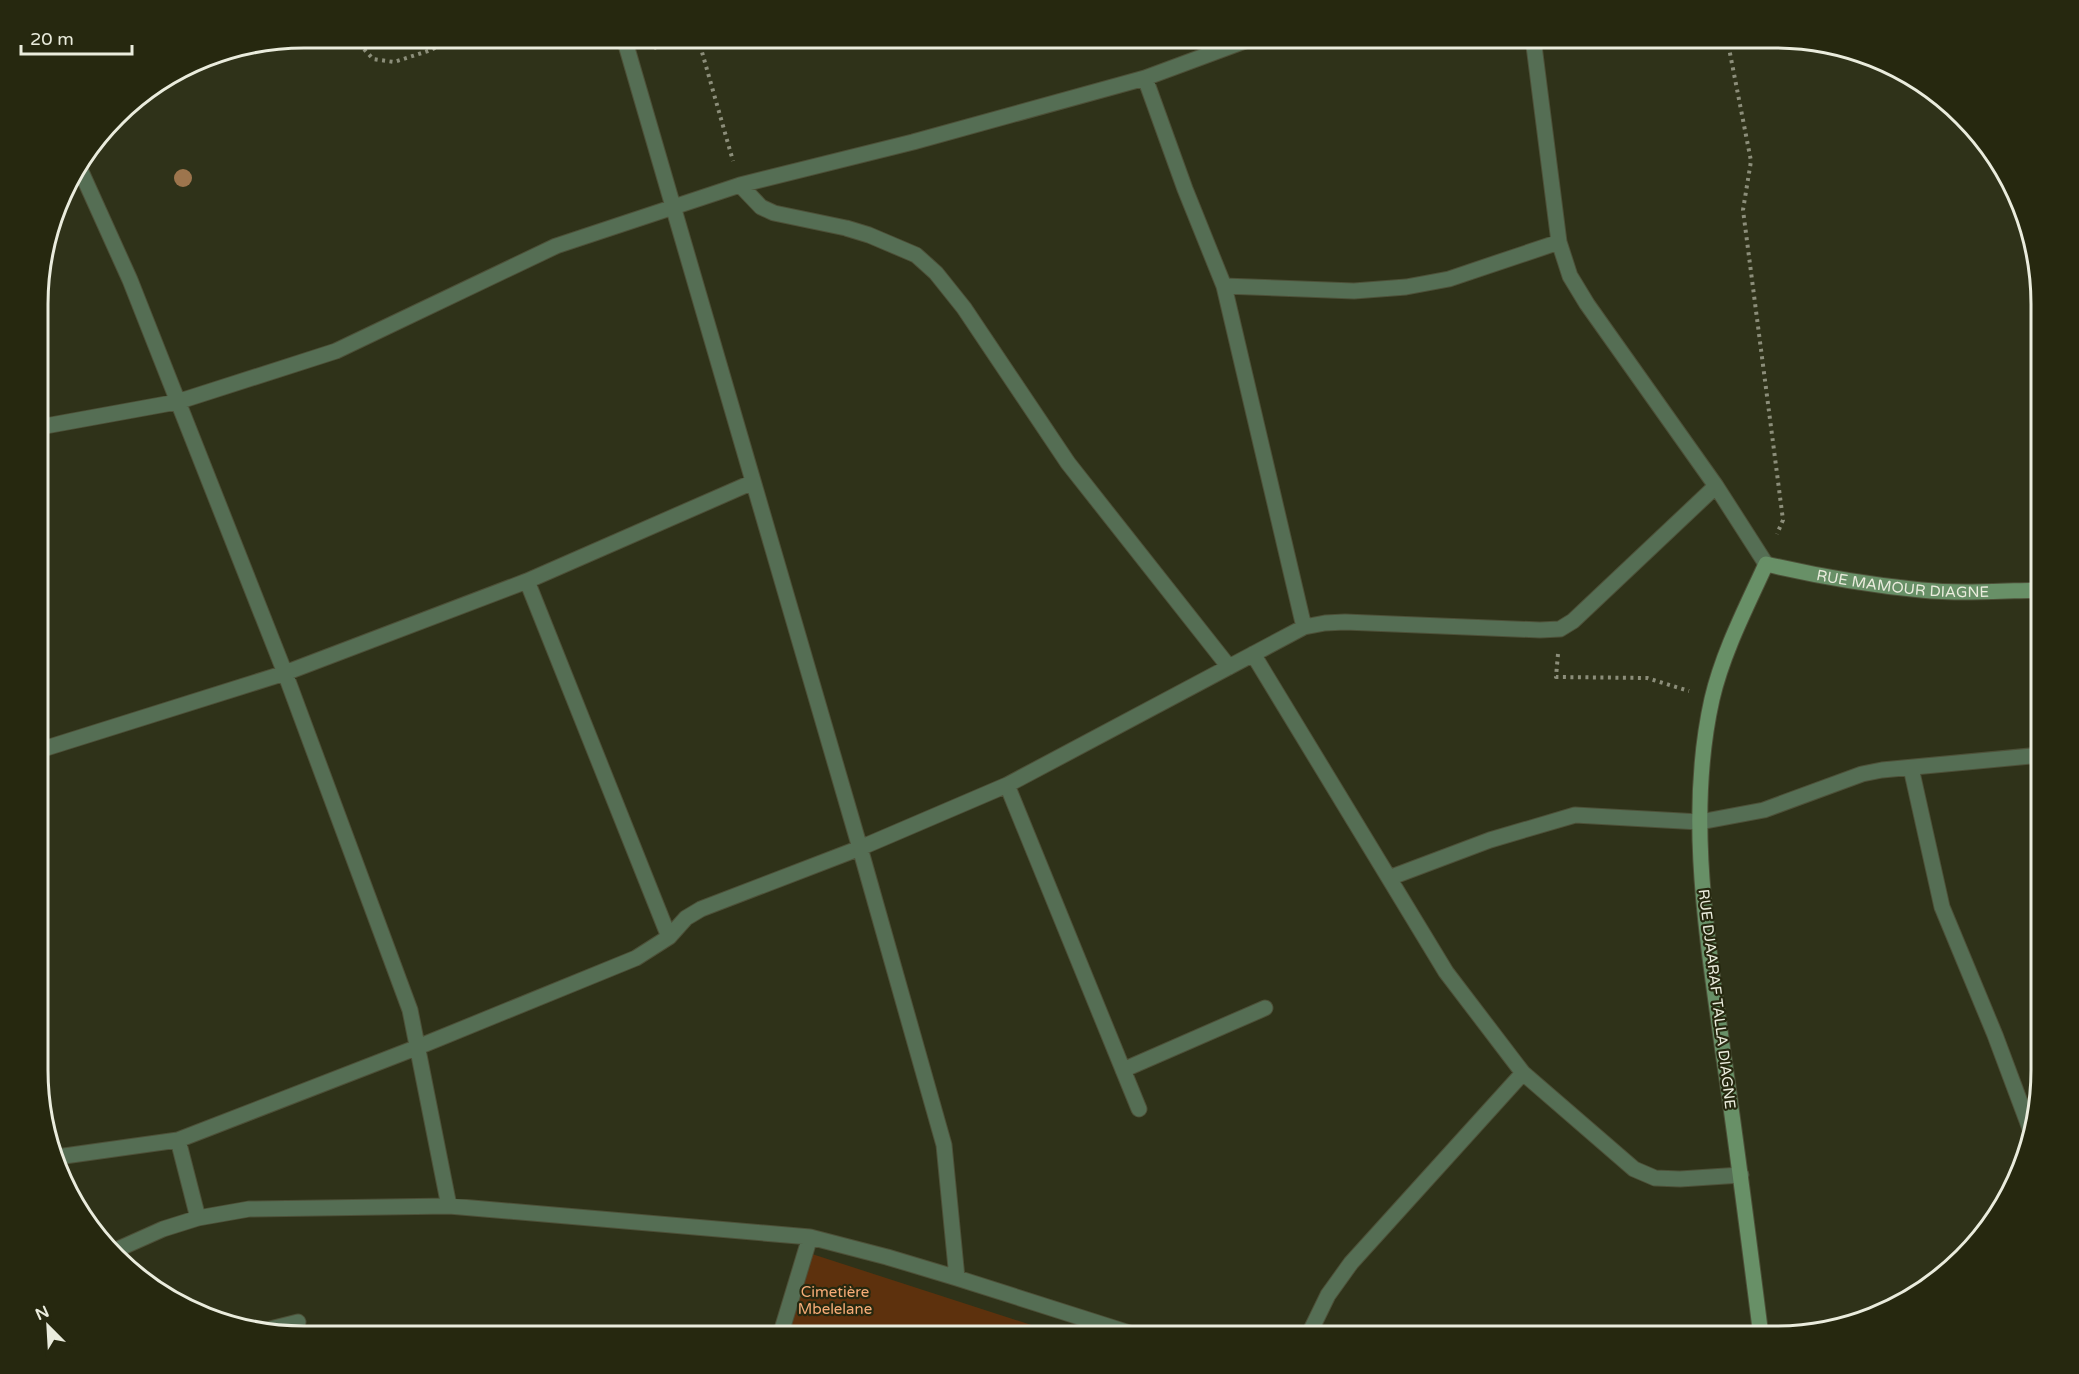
<svg xmlns="http://www.w3.org/2000/svg" width="2079" height="1374" font-family="'Varela Round',sans-serif">
<rect width="100%" height="100%" fill="#2f3219"/>
<path fill="#5d310d" d="M812,1254L1065,1336H786Z"/>
<g fill="none" stroke-linecap="round" stroke-linejoin="round">
<g stroke="#4d5038" stroke-width="17">
<path id="street" d="M624,38L860,848L944,1145L957,1278
M1533,38L1559,242L1570,276L1587,304L1716,486L1766,564
M1145,78L1185,189L1224,286L1304,627
M79,167L130,280L285,673L410,1010L449,1206
M740,185L761,207L774,213L846,228L869,235L916,255L936,273L964,308L1068,463L1229,667
M1224,286L1354,291L1406,287L1449,279L1559,242
M40,427L177,402L336,351L556,246L740,185L913,142L1145,78L1253,38
M527,581L669,937
M1253,654L1446,972L1523,1073L1634,1169L1655,1178L1680,1179L1741,1175
M40,750L285,673L527,581L753,482
M1911,768L1942,907L1995,1035L2032,1134
M1007,785L1139,1109
M1389,878L1490,840L1575,815L1700,822L1764,810L1862,774L1882,770L2041,755
M1123,1070L1265,1008
M178,1140L198,1218
M57,1157L178,1140L418,1047L636,958L669,937L686,918L701,909L860,848L1007,785L1304,627L1325,623L1345,622L1540,630L1560,629L1573,621L1716,486
M116,1250L163,1229L198,1218L249,1209L449,1206L810,1237L887,1257L957,1278L1139,1336
M266,1330L298,1322
M780,1336L810,1237
M1308,1336L1328,1295L1351,1263L1523,1073"/>
</g>
<g stroke="#4d5038" stroke-width="17">
<g id="secondary">
<path id="s1" d="M1761,1336C1749,1241 1737,1146 1723,1052C1707,936 1686,815 1712,699C1723,652 1746,608 1766,564C1817,576 1869,585 1921,590C1961,594 2001,591 2041,590"/>
</g>
</g>
<path stroke="#8c8e7a" stroke-width="4" stroke-dasharray="3 4.5" stroke-linecap="butt" d="M354,38L373,59L394,62L428,51L459,38
M698,38L733,161
M1727,38L1751,161L1743,210L1783,520L1777,534
M654,48L681,38
M1558,654L1556,677L1647,678L1689,691"/>
<use href="#street" stroke="#556e54" stroke-width="15"/>
<use href="#secondary" stroke="#689067" stroke-width="15"/>
</g>
<circle fill="#9d754d" cx="183" cy="178" r="9"/>
<g text-anchor="middle" dominant-baseline="central" stroke-width="4.5" stroke-linejoin="round" paint-order="stroke">
<g font-size="15" fill="#eaecdd" stroke="#26280f">
<text stroke="none"><textPath href="#s1" startOffset="926">RUE MAMOUR DIAGNE</textPath></text>
<text transform="translate(1717 999) rotate(83)">RUE DJAARAF TALLA DIAGNE</text>
</g>
<g font-size="15" fill="#f7ac77" stroke="#26280f">
<text x="835" y="1292">Cimetière<tspan x="835" dy="17">Mbelelane</tspan></text>
</g>
</g>
<path d="M0 0H2079V1374H0ZM304 48H1775A256 256 0 0 1 2031 304V1070A256 256 0 0 1 1775 1326H304A256 256 0 0 1 48 1070V304A256 256 0 0 1 304 48Z" fill="#26280f" fill-rule="evenodd"/>
<path fill="none" stroke="#eaecdd" stroke-width="3" d="M304 48H1775A256 256 0 0 1 2031 304V1070A256 256 0 0 1 1775 1326H304A256 256 0 0 1 48 1070V304A256 256 0 0 1 304 48Z"/>
<g transform="translate(48 1326) rotate(336)" stroke="#26280f" stroke-width="4.5" paint-order="stroke">
<path d="M0-4.5L10 22L0 15L-10 22Z" fill="#eaecdd"/>
<text y="-9" font-size="16" font-weight="bold" text-anchor="middle" fill="#eaecdd">N</text>
</g>
<path d="M21 45v9h111v-9" fill="none" stroke="#eaecdd" stroke-width="3"/>
<text x="30" y="45" font-size="18" fill="#eaecdd" stroke="#26280f" stroke-width="4.5" paint-order="stroke">20 m</text>
</svg>
